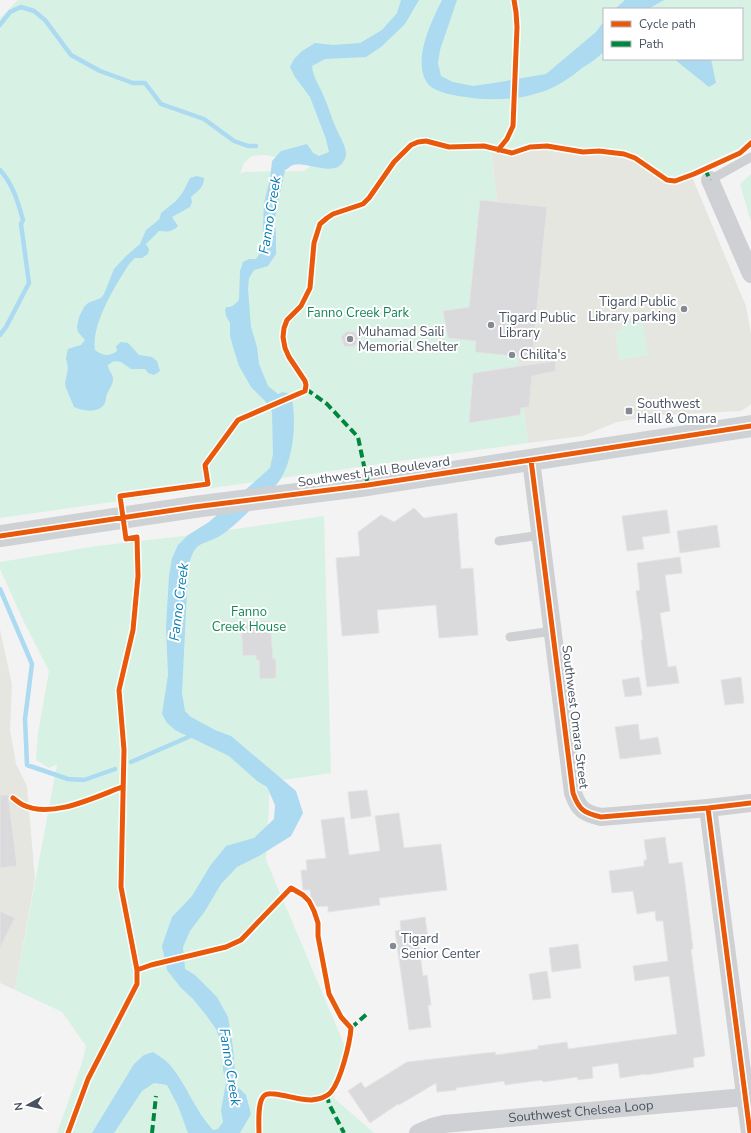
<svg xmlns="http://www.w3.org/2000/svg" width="751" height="1133" font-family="'Nunito Sans',sans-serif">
<rect width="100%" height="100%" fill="#f3f3f3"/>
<path fill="#e6e6e1" d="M534,142L565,144L581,148L590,147L621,150L635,153L667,175L675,176L690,172L746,306L751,334V404L749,406L741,411L661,415L617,422L583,436L528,443L490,144L498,147L517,148L526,144Z
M0,629L12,685L10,730L16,764L27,786L35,879L15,990L0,983Z"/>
<path fill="#d7f2e4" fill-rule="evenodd" d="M18,0H751V138L745,143L742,147L684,174L675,176L667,175L635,153L621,150L590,147L581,148L565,144L547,142H534L526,144L517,148L509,149L490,144L528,443L0,518V18ZM604,9H742V59H604ZM265,155L298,162L314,163L304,171L243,172L240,174L244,163L252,156Z
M751,174V222L740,184Z
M642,320L648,355L619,360L615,332L621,330L629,323Z
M324,516L331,773L270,782L266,860L347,1051L334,1098L374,1133H57L81,1066L86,1046L62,1012L15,990L57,764L49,768L36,760L38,733L49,671L24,622L0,569V562L97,546L201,534Z"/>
<path fill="#abdaf1" d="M401,0H419L405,24L381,47L366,57L325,59L312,66C313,78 320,86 324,97C329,107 331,118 336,128C339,136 346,145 346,154C346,159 342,164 338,167C325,173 303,161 293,165C290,166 288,169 285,170L274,222L276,233V254L268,266L254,270L249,278L248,289L251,327L257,347L259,364L268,386L278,394L283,392L291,394C297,420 294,458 280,480C276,486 269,491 265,495C252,508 241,520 227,531C204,549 194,535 188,571L182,693L185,711L191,717L215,730L231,736L296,791L303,813L291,836L259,856L237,867L221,884L205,911L190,931L183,947L185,969L195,975L217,997L228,1017L233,1048L236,1085L246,1095L251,1114L240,1133H188L178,1106L167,1085L154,1083L142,1091L114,1133H92L134,1064L144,1055L153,1052C159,1056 166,1060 170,1065C187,1085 195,1111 213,1130L218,1129L223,1122L221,1110L226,1083L223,1070V1048L216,1029L206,1015L193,999L181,988L167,970L162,946L172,917L192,896L210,866L226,846L254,838L274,819L275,805L267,787L257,781L229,756L175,730L167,723L162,714L168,675L166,627L169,576L172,558L178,545L188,535L209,522L270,468L273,454L272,412L265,401L251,387L239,366L233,347L230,336V323L226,316L225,310L226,307C232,308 235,304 239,300L240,271L243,262L249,259H256L262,250L264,203L270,179L272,161L281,151L307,144L313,153L319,156L329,152L326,139L310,97L295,77L290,67L294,59L302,51L315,43L333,45L360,43L382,30L397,13Z
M442,0H457L440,50L438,63L441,76L453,82L473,86L494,83L546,74L596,32L604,21V51C598,58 590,63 582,68C576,73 569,78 563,82C532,101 493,102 458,96C448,94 431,91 426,81C413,59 432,20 442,0Z
M625,0H664L648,9H615Z
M674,59H711L716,83L709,87Z
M197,176L204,178C204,187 198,191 191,197L192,202L190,207L172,217L178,226C172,232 167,232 159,231L146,244L149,249L148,254L142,258H135L130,263C116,284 91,324 95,350C103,356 109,357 117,351L116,346L121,342L128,343L139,355L152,357L157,361L160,371L154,375L148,373L145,369H131L121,362L114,361L108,365C108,371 113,373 113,379C113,385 109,389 107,394C106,396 106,400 105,403C99,414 83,411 74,407L66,388L65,383L68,368L66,358L68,349L81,345L85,340L78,332L77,327L79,317L84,307L88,303L101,298L104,294L114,269L126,256L140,244L146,230L156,222L160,218L161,213L176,201L183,192L190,178Z"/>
<path fill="#f3f3f3" d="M293,393L294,399L268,410L265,405Z"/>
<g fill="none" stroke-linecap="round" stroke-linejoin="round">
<path stroke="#abdaf1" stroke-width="4.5" d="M0,25L10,12L21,7L34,11L45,20L71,55L100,71L133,83H145L161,104L204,119L234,141L248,146H256
M0,170C13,184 18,202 23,220L21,224L29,283L6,327L0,335
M0,589L32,664L25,719L27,765L68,779L84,780L115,769
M131,762L193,735"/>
</g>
<path fill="#dadadc" stroke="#e4e4e5" d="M480,200L547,207L532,358L475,352L476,341L448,338L443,311L469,307Z
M347,331L355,332L359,341L354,347L344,346L341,337Z
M555,361L556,371L532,376L529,407L521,408L520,415L469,423L473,373Z
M414,508L424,518L457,513L461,569L473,568L478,635L439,638L436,605L377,610L379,633L342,636L336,558L360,556L358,532L381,515L394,522Z
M667,510L670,533L642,537L644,549L627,551L622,516Z
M717,525L720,547L680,553L677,531Z
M680,557L682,573L665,575L670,611L660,613L668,667L676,666L679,683L647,687L641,640H643L636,591L640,590L637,563Z
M270,621L273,659H276V678L260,679L259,660H256V655L243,656L241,622Z
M639,677L642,695L625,697L622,680Z
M741,677L744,703L725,705L721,680Z
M638,724L640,740L658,737L661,754L620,759L615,727Z
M367,790L371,816L351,819L348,792Z
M0,795H8L17,866L0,868Z
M399,813L404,848L441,844L447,890L379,898L380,905L328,912V906L312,907L310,890H303L301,870H307L306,860L326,858L321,820L344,817L349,855L380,851L375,816Z
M665,837L669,864L682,862L685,883L693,949H691L705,1056L693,1058L694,1067L646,1075V1074L620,1078L618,1063L592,1067L593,1078L578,1080L577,1077L543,1082L542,1080L505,1085L504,1081L456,1088V1090L437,1092L436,1083L399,1105L398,1104L370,1123L348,1091L361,1082L365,1088L407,1062L495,1052L496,1055L538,1049V1046L567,1042L568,1049L677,1034L669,976L635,981L633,966L668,961L663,921H656L655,911L637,914L633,891L612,893L609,871L644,866V860H647L644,840Z
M0,911L15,918L0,948Z
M425,917L428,938L418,939L423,976L427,975L431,1005H428L431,1027L409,1030L395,931L401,930L400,921Z
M578,944L581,968L552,972L549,948Z
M547,971L551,998L533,1000L529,974Z"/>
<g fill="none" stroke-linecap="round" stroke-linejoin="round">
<path stroke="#ced0d3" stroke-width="9" d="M710,180L751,157
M499,541L541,535
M510,637L553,631"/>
<g stroke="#ced0d3" stroke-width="18">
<path d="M710,180L751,274"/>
<path d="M531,460L573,793C579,810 584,813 601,817L708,808L751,803"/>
<path d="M708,808L750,1133"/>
<path id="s1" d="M418,1133L432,1127L444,1124L745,1097"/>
</g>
<path stroke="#cfd2d5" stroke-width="22" d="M0,536L194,507L368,485L751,426"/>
<path stroke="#00873e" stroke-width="4" stroke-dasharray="8 4" stroke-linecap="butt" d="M705,169L710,180
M306,389L327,404L358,437L368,485
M351,1028L368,1013
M327,1095L329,1104L344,1133
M152,1133L156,1096"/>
<g stroke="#fff" stroke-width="8">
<path id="cycleway" d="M498,150L507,139L513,126L517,27L516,12L514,0
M531,460L573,793C579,810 584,813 601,817L708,808L751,803
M0,536L194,507L368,485L751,426
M13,798C16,800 19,803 23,805C52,819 95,797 122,787
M708,808L750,1133
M137,970L151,965L226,947L241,940L291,888L303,895L309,901L314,911L318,923V936L329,994L341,1017L351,1028C350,1043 341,1080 331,1092C326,1098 318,1099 311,1100C299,1100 286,1095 274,1094C271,1094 268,1093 265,1095C257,1100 259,1124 259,1133
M68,1133L88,1079L137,984V970L121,887L124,750L119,690L133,630L138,576L137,537L126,539L120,496L208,484L205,465L238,420L305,391L306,385L305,381L289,357L285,348L283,337L284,328L287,320L301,306L310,288L314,243L320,224L327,218L333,214L363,204L369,198L394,162L411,145L418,142L426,141L449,147L484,146L512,153L530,147L547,146L583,152L599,151L624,154L635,158L667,180L675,181L694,174L740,153L751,143"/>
</g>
<use href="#cycleway" stroke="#e8590c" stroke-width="5"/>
</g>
<g fill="#848a93" stroke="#fff" stroke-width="1.5">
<circle cx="684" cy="309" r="4"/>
<circle cx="491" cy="325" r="4"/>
<circle cx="350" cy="339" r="4"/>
<circle cx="512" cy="355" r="4"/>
<rect x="625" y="407" width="8" height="8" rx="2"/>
<circle cx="393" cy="946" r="4"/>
</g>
<g text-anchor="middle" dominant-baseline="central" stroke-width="4" stroke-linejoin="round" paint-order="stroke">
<g font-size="13" fill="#485260" stroke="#fff" text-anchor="start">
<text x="676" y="302" text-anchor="end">Tigard Public<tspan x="676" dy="15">Library parking</tspan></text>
<text x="499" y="318">Tigard Public<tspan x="499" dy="15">Library</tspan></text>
<text x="358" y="332">Muhamad Saili<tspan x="358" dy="15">Memorial Shelter</tspan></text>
<text x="520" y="355">Chilita's</text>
<text x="637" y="404">Southwest<tspan x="637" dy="15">Hall &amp; Omara</tspan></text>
<text x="401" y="939">Tigard<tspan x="401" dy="15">Senior Center</tspan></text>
</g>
<g font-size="13" fill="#148659" stroke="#fff">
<text x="358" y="313">Fanno Creek Park</text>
<text x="249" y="612">Fanno<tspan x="249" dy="15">Creek House</tspan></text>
</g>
<g font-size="13" fill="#485260" stroke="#fff">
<text transform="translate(374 472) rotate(-8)">Southwest Hall Boulevard</text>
<text transform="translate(575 717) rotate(83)">Southwest Omara Street</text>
<text stroke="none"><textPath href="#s1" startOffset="165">Southwest Chelsea Loop</textPath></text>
</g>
<g font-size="14" font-style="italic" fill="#077eb4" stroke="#fff">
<text transform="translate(270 215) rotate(-81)">Fanno Creek</text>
<text transform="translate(179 602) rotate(-83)">Fanno Creek</text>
<text transform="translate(230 1067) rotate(81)">Fanno Creek</text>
</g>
</g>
<rect x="603" y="8" width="140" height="52" fill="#ffffff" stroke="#b6babf"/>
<rect x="611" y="21" width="20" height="6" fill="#e8590c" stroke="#b6babf"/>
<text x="639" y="28" font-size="12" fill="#485260">Cycle path</text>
<rect x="611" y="41" width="20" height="6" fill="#00873e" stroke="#b6babf"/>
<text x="639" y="48" font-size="12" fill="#485260">Path</text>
<g transform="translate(28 1105) rotate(262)" stroke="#ffffff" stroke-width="3" paint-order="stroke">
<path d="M0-3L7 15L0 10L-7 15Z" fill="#485260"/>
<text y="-6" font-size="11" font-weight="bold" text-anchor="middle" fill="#485260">N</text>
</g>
</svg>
